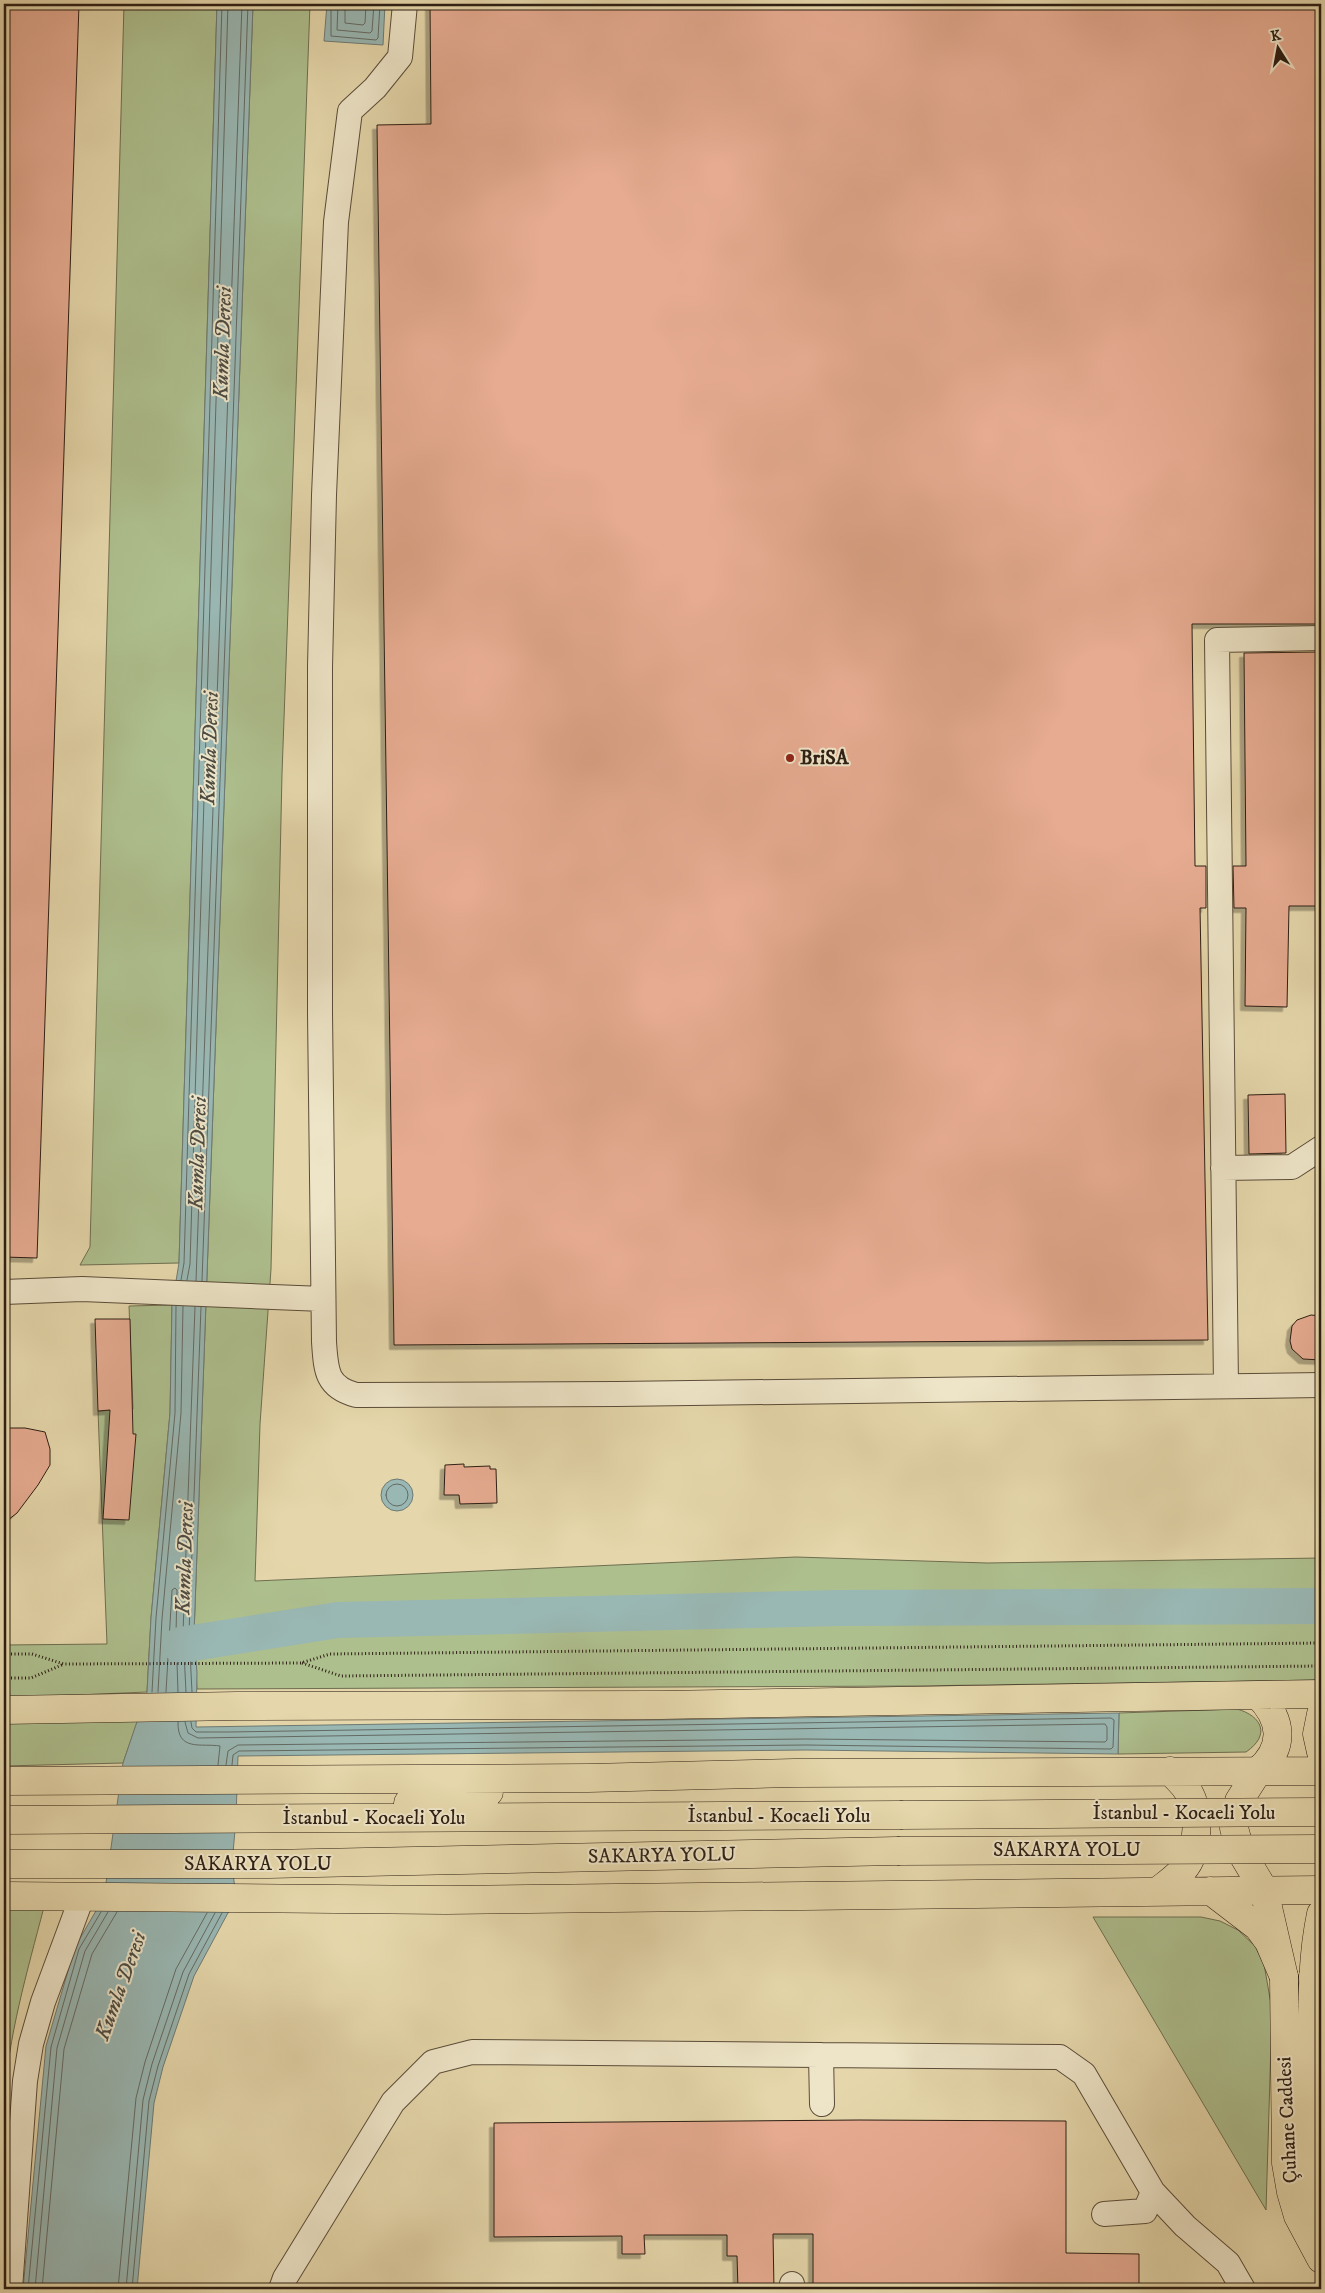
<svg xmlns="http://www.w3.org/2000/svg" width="1325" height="2293" font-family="'IM FELL DW Pica',serif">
<defs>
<filter id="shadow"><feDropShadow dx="-4.5" dy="4.5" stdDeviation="0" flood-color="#0004"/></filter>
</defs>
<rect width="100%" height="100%" fill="#e5d7ab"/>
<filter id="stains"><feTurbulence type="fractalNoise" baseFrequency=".004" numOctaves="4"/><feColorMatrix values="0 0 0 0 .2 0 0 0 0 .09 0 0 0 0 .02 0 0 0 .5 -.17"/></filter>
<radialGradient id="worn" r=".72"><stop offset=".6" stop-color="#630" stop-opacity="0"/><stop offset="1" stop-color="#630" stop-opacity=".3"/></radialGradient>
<path fill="#aebf8e" stroke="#6e6e50" d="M124,4H217L179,1263L80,1265L90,1247Z
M253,4H310L282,774L271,1269L260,1424L255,1581L796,1557L987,1563L1321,1558V1680L914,1686L197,1689L194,1634Z
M172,1305L170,1413L151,1618L147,1692L4,1698V1645L107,1644L98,1411L133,1409L129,1306Z
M1237,1709C1262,1716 1271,1735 1246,1752L1118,1754L1119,1713Z
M139,1717L123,1763L4,1766V1721Z
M44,1907C27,1972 8,2037 4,2103V1908Z
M1093,1917H1201L1220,1921L1238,1930L1255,1946L1264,1964L1272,2010L1266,2210Z"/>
<path fill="#99b7b3" stroke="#6e7a73" d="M217,4H253L194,1634L197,1673L196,1727L1119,1713L1118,1754L806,1750L238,1756L236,1819L232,1864L236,1898L194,1976L163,2067L154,2103L137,2289H23L46,2046L75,1947L104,1897L123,1763L147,1692L151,1618L170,1413L172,1305L179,1263Z
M327,4H385L383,45L324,41Z
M381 1495a16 16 0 1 1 32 0a16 16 0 1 1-32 0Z"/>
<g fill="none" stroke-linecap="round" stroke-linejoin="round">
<path stroke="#636a63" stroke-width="1" d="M331,4V36L376,40L378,38L380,4
M338,4L337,30L370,33L372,31L374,4
M345,4V23L363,25L365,23L366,4
M181,1280L184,1263L222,4
M187,1280L190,1264L228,4
M196,1281L242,4
M202,1281L248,4
M386 1495a11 11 0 1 1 22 0a11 11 0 1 1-22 0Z
M152,1692L156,1618L175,1413L176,1306
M158,1692L162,1619L181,1413L183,1306
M166,1692L172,1590L175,1588L177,1590L176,1634L178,1692
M186,1692L183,1633L195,1307
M192,1692L189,1633L201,1307
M178,1722C177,1752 201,1743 220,1746L218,1765
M185,1722L188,1733L198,1738L1105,1724L1107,1727V1740L1105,1742L806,1739L238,1745L228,1751L226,1765
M191,1722L192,1728L196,1732H229L1111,1718L1114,1720L1113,1747L1111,1749L806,1745L239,1751L233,1755L232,1765
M28,2289L51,2047L79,1949L101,1912
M35,2289L57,2048L85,1951L108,1912
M42,2289L64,2049L92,1954L117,1912
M118,2289L136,2098L145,2062L176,1969L207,1913
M126,2289L143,2100L152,2064L183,1972L215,1913
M132,2289L149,2101L158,2066L189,1974L222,1913"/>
<path stroke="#99b7b3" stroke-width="36" d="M180,1645L338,1620L839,1608L1321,1606"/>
</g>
<path fill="#e6ab91" stroke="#2d1e13" filter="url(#shadow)" d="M4,4H79L37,1258L4,1257Z
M430,4H1321V624H1192L1195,866H1206V908H1200L1208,1340L394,1345L377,125L431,124Z
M1321,652V906H1289L1287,1007L1245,1006L1246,908H1234L1233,866H1246L1244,653Z
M1285,1094L1286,1153L1249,1154L1248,1095Z
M1311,1315L1321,1316V1360L1303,1359L1292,1349L1290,1341L1292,1326L1297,1320Z
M95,1319H130L133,1434H136L129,1520L103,1519L110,1410L98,1411Z
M4,1428H25L45,1432L50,1449V1465L38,1485L17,1513L4,1523Z
M464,1464V1467L490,1466V1469H496L497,1503L460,1504L459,1495H444L445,1465Z
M859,2120L1066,2121V2253L1139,2254V2289H813V2234H773L774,2289H738L737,2256H727V2235H644L645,2254H622V2236L494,2237V2123Z"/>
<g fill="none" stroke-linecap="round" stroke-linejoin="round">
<g stroke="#5b4c39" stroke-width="26">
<path id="minor" d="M405,4L400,57L375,88L350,111L336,222L324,495L320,667V1013L324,1342C326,1370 326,1387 356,1395L617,1394L1321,1385
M1223,1168L1292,1167L1321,1148
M4,1292L82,1289L323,1299
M1226,1386L1217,640L1321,638
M821,2055L1060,2057L1084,2074L1153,2192L1185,2226L1228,2263L1243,2289
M1104,2214L1145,2211L1153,2192
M792,2284V2289
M10,2289L25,2081L31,2044L43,2002L82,1897
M281,2289L285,2278L393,2102L433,2062L472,2052L821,2055L822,2104"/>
</g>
<g stroke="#2d1e13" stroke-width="29">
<path id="major" d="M1258,1771L1239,1801L1234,1828L1240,1850L1264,1890L1284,1977L1286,2163L1291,2192L1298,2216L1321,2259
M1316,2233C1308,2180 1312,2126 1312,2073C1313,2020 1310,1966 1321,1914"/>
</g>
<g stroke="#2d1e13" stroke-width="29">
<path id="highway" d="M1258,1695C1282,1719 1286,1747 1258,1771
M4,1710L237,1706L661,1705L1321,1694
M1321,1714L1317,1734L1321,1752
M4,1781L589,1778L794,1773L1321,1771
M408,1803L489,1792
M4,1820L900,1815
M4,1864H269L897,1851
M1158,1891C1169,1882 1184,1873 1190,1859C1197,1843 1199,1818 1193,1802C1189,1789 1179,1780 1170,1771
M1211,1891L1258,1927L1269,1942L1284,1977
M4,1896L446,1900L1321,1890
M1313,1977L1321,1960"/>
</g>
<path stroke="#2d1e13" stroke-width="3" stroke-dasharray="1 2.5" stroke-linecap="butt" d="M4,1654H32L64,1664L301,1663L330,1654L1321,1643
M302,1663L341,1676L1321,1666
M4,1678H31L64,1664"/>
<use href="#minor" stroke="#eee5c8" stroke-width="24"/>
<use href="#major" stroke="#e5d7ab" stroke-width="28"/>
<use href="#highway" stroke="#e5d7ab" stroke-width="28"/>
<g stroke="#2d1e13" stroke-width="29" stroke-linecap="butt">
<path id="highway-bridge" d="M900,1815L1321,1812
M897,1851L1321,1849"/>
</g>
<use href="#highway-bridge" stroke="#e5d7ab" stroke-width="28"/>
</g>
<circle fill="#8f2418" stroke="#eee5c8" stroke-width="2" cx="790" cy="758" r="5"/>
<g text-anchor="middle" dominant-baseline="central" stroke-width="4" stroke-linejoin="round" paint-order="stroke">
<g font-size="20" font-weight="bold" fill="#2d1e13" stroke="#eee5c8" text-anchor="start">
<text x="800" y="758">BriSA</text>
</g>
<g font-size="20" fill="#2d1e13" stroke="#eee5c8">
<text x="1184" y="1813">İstanbul - Kocaeli Yolu</text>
<text x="779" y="1816">İstanbul - Kocaeli Yolu</text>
<text x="374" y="1818">İstanbul - Kocaeli Yolu</text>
<text x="1067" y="1850">SAKARYA YOLU</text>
<text transform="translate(662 1856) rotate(-1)">SAKARYA YOLU</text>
<text x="258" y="1864">SAKARYA YOLU</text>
<text transform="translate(1288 2120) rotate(-93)">Çuhane Caddesi</text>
</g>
<g font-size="21" font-style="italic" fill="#4d4c43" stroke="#eee5c8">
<text transform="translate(223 343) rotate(-88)">Kumla Deresi</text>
<text transform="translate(210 748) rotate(-88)">Kumla Deresi</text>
<text transform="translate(198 1153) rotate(-88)">Kumla Deresi</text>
<text transform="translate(185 1558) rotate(-88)">Kumla Deresi</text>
<text transform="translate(121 1986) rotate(-70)">Kumla Deresi</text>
</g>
</g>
<rect width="1325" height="2293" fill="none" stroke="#e5d7ab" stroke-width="20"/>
<rect x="5" y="5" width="1315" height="2283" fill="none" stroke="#2d1e13" stroke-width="2.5"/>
<rect x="10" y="10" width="1305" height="2273" fill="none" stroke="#2d1e13"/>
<g transform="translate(1278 48) rotate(349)" stroke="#eee5c8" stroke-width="4" paint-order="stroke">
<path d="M0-4L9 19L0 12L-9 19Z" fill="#2d1e13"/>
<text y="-8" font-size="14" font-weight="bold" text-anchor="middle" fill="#2d1e13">K</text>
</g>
<rect width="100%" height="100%" filter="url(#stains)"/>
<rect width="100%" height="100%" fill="url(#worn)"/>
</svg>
